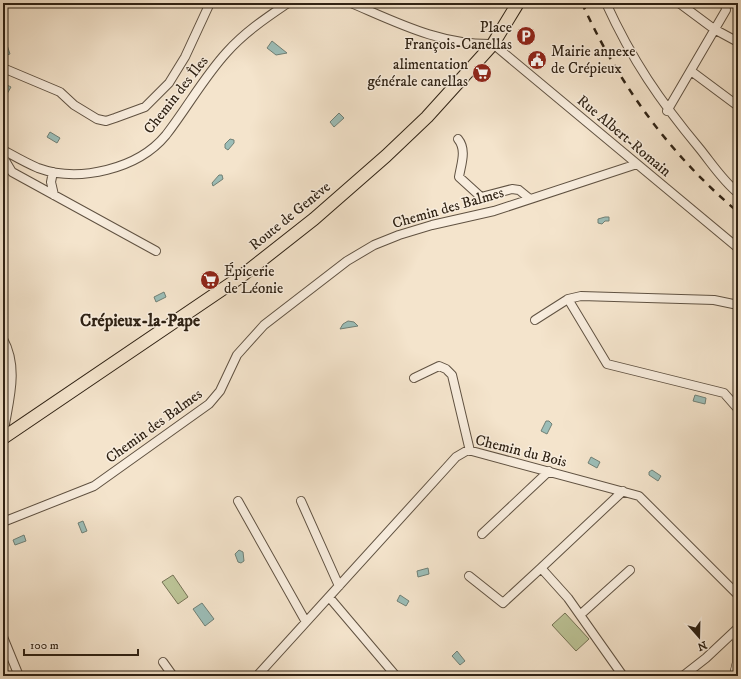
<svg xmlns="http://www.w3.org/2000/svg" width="741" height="679" font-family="'IM FELL DW Pica',serif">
<rect width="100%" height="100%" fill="#f4e4cc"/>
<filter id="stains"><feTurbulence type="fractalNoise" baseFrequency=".005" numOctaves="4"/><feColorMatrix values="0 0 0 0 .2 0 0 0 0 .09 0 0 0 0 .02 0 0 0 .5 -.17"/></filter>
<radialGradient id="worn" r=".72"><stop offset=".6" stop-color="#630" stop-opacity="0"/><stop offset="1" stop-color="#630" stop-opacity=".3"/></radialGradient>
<path fill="#bcc497" stroke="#767356" d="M173,575L188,597L178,604L162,582Z
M565,613L589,639L576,651L552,625Z"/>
<path fill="#9cbeb8" stroke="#708076" d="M272,41L287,53L276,55L267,48Z
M6,42L10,54L4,56L3,43Z
M5,84L11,87L4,99L3,88Z
M339,113L344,118L334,127L330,122Z
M50,132L60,138L57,143L47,137Z
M230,139L234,140V143L228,150L225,148V144Z
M219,175H222L223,179L213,186L212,183Z
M605,217H609V221H605L602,224L598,223V219Z
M164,292L166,297L156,302L154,297Z
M348,321L354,322L358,326L340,329L343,324Z
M695,395L706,398L705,404L693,401Z
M546,421H549L552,424L547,434L541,431Z
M591,457L600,462L597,468L588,463Z
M652,470L661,476L658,481L649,475V472Z
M83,521L87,531L82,533L78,523Z
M24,535L26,541L15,545L13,540Z
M239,550L243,552L244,561L241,563L238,562L235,554Z
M428,568L429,574L418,577L417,571Z
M400,595L409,601L406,606L397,601Z
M202,603L214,619L205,626L193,609Z
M457,651L465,661L460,665L452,656Z"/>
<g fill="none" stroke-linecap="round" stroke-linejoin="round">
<g stroke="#605242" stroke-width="10">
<path id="minor" d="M351,3C398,23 440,45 493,44L738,248
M606,3C632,60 660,101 700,149C712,164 723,181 738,193
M679,3L714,29L738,42
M3,68L60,92L74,105L97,119L106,121L115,118L145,107L169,83L185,57L210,3
M691,71L738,106
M667,111L726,10L725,3
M458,139C467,150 461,164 459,177L481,197L512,189L519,190L530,199
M3,150C14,156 26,163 38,168C79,183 138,169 166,135C187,108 204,77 227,52C245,32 266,18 288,3
M3,157L12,172L156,251
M53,172L51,182L54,195
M568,299L581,296L714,300L738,305
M535,320L568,299L607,364L724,393L738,409
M3,339C19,368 9,399 4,430L5,437
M414,378L439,366L446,369L452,375L470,451
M238,501L306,622
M301,501L339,586
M3,522L94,486L209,404L220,391L237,355L264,325L347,261L374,245L399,235L432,225L494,211L637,164
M482,534L549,471
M469,576L503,603L541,568
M329,597L396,676
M580,615L630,570
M3,637L19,676
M163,662L173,676
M257,676L447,467L456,457L468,450L639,496L738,595
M623,676L568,598L541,568L623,491
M683,676L706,658L738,628"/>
</g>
<g stroke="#2f2214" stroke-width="12">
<path id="secondary" d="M735,676L738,663V631"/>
</g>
<g stroke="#2f2214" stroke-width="14">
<path id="primary" d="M3,438L239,278L314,219L386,156L427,117L493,44L518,3"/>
</g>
<use href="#minor" stroke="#f8edde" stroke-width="8"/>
<use href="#secondary" stroke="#f8edde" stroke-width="11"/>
<use href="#primary" stroke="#f4e4cc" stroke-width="12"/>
<path stroke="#2f2214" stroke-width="2.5" stroke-dasharray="7 7" stroke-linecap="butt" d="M582,3C618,83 670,155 738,212"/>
</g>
<defs>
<g id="parking-disc" transform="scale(1)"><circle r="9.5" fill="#8f2418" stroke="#f8edde"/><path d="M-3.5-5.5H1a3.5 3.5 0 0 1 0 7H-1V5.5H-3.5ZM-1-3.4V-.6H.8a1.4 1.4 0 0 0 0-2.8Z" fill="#fff"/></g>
<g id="civic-disc" transform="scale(1)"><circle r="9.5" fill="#8f2418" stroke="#f8edde"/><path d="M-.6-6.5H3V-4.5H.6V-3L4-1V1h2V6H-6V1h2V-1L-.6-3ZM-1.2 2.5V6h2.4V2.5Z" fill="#fff"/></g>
<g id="supermarket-disc" transform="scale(1)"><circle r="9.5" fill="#8f2418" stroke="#f8edde"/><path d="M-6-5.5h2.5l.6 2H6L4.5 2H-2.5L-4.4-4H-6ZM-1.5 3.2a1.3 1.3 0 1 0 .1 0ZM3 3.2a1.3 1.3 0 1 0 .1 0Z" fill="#fff"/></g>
</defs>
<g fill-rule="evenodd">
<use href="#parking-disc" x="526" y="36"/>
<use href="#civic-disc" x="537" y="60"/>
<use href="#supermarket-disc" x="482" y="73"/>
<use href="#supermarket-disc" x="210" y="280"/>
</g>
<g text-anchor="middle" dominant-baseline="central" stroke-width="3" stroke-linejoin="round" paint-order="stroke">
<g font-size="15" fill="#2f2214" stroke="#f8edde" text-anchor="end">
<text x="512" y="27">Place<tspan x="512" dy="17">François-Canellas</tspan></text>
<text x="551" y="51" text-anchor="start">Mairie annexe<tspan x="551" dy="17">de Crépieux</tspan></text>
<text x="468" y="64">alimentation<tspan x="468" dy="17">générale canellas</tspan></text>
<text x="224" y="271" text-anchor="start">Épicerie<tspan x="224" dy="17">de Léonie</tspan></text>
</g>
<g font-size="15" fill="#2f2214" stroke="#f8edde">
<text transform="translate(176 95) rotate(-52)">Chemin des Îles</text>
<text transform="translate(624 136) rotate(40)">Rue Albert-Romain</text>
<text transform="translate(448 208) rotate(-16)">Chemin des Balmes</text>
<text transform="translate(290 216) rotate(-39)">Route de Genève</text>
<text transform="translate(154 426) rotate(-36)">Chemin des Balmes</text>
<text transform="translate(521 451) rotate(14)">Chemin du Bois</text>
</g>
<g font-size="17" font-weight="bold" fill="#2f2214" stroke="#f8edde">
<text x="140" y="321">Crépieux-la-Pape</text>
</g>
</g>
<rect width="741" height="679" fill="none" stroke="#f4e4cc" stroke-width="16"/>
<rect x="4" y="4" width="733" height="671" fill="none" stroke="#2f2214" stroke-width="2"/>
<rect x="8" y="8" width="725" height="663" fill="none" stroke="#2f2214"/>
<g transform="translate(699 637) rotate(160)" stroke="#f8edde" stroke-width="3" paint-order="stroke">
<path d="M0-3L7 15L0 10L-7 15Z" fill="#2f2214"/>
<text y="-6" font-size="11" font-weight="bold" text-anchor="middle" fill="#2f2214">N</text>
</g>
<path d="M24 649v6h114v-6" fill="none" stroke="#2f2214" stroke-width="2"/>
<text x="30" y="649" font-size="12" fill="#2f2214" stroke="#f8edde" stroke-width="3" paint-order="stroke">100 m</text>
<rect width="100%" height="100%" filter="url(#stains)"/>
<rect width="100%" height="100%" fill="url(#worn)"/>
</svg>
